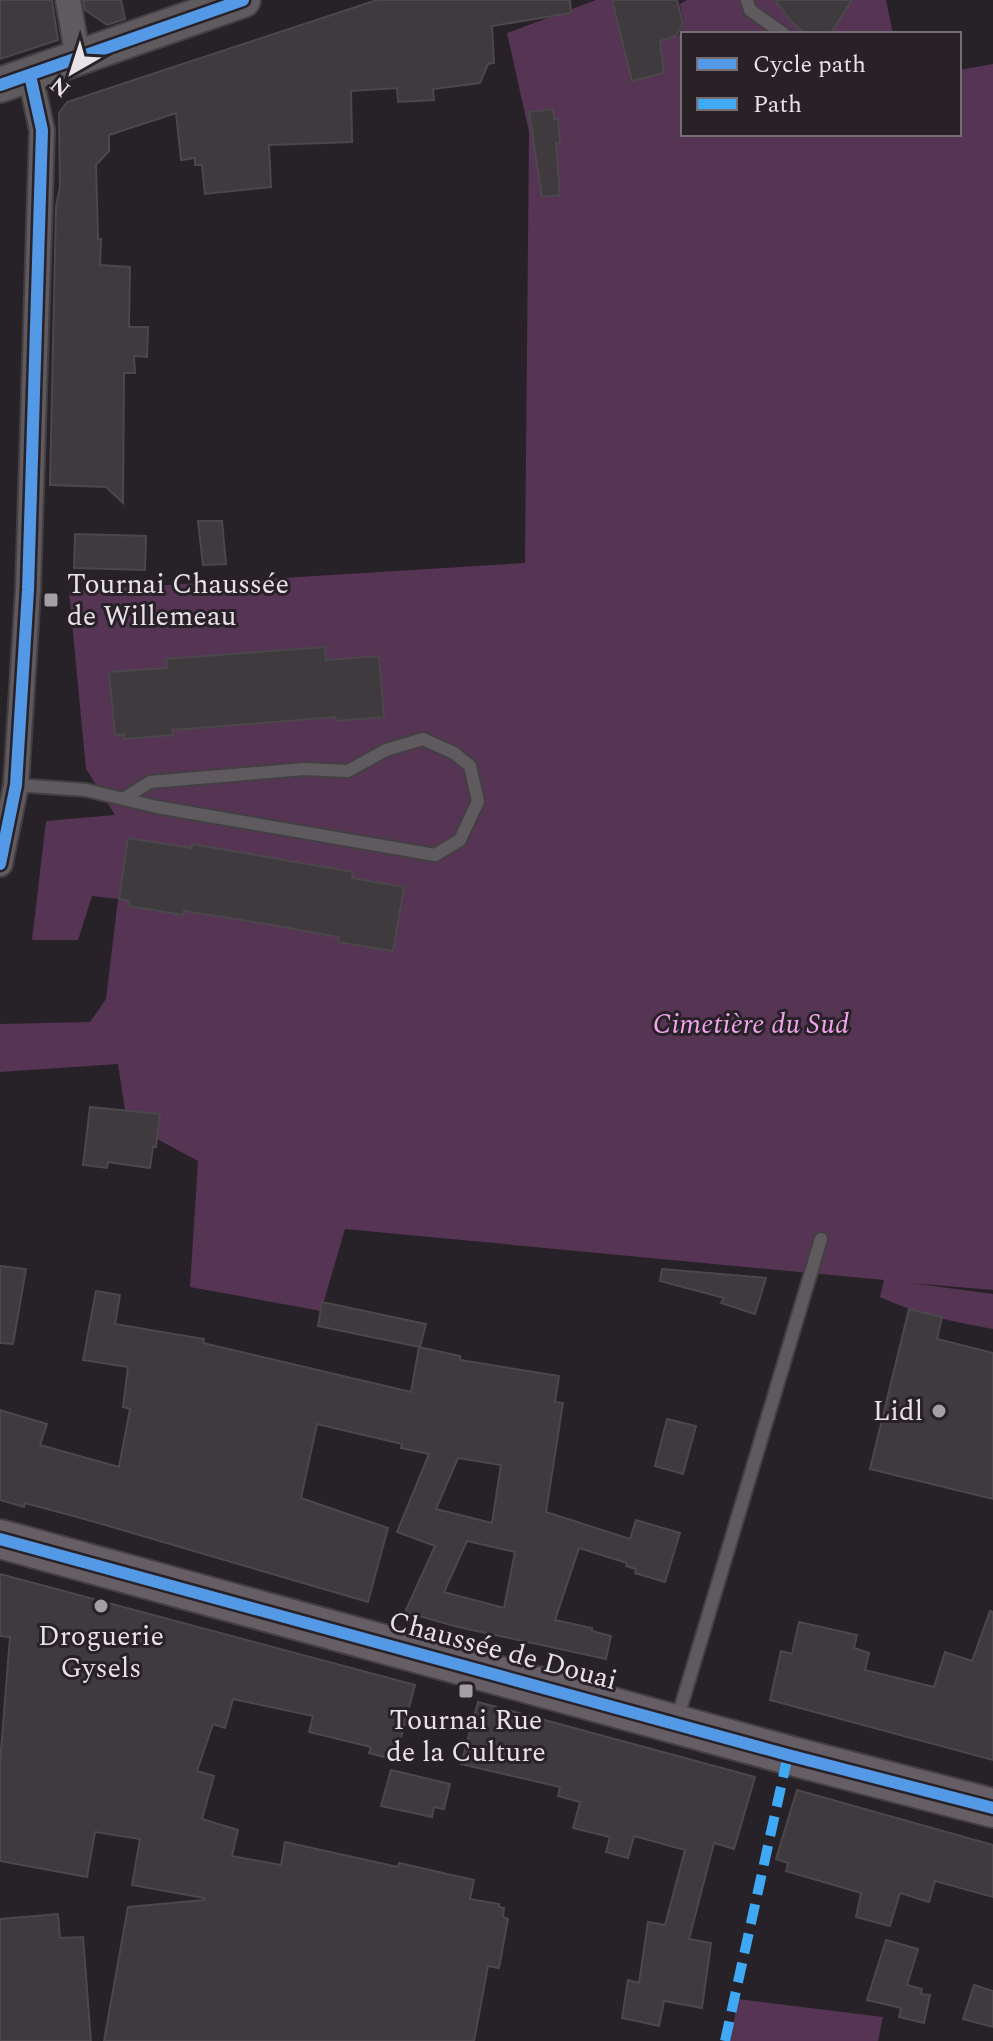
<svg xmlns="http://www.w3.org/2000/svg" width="993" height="2041" font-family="Spectral,serif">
<rect width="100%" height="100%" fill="#272227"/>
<path fill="#563454" d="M596,0H616L660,39L678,36L684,23L680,4L687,0H886L893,34H683V134H959V70L993,64V1290L911,1283L993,1294V1329C953,1322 917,1314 880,1297L884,1280L345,1229L321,1311L190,1287L198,1161L127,1123L118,1064L0,1072V1024L90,1022L106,999L118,899L92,896L78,940H32L46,821L115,815L86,769L69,591L525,563L529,132L507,33Z
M738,1999L883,2017L878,2041H730Z"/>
<path fill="#3e3a3e" stroke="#4b474b" stroke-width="2" fill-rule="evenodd" d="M0,0H52L58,40L0,59Z
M83,0H121L125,19L107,25L85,10Z
M377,0H570L571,13L492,26L494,63L488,64L480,83L433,89L434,100L398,102L397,88L351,91L352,142L269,145L271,187L205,194L202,165H195V158L181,160L176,113L109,135V151L96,165L98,239H101L100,265L130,267L129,327H148L147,357L134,356L135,373H124L123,503L106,487L50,485L56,206L60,187L59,113L67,102Z
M612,0H677L683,23L676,36L660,41L664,73L632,81Z
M775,0H852L831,33L822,34L803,32L791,21Z
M553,109L554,119H558L560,143H556L560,195L542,197L529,112Z
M198,521H222L226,564L203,565Z
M75,534L146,536L145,570L74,568Z
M325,647L326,660L379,656L384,717L336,721L335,717L250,724L172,730L173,735L124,739V734L115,735L109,672L167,668L166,659Z
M128,838L192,848V844L353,872L352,878L404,887L393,951L338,942L339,937L261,923L184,911L183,915L128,906L129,901L119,899Z
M90,1107L160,1114L156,1147H153L150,1168L108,1162L107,1168L83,1165Z
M0,1266L26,1269L13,1344L0,1343Z
M662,1269L766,1278L755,1314L721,1303L724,1298L660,1281Z
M96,1291L120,1295L115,1324L204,1339L203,1343L411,1392L419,1347L460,1356V1360L559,1376L555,1402L563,1403L546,1512L630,1539L636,1520L680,1533L665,1582L635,1573L636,1569L626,1566L627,1563L579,1548L555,1620L592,1628V1631L611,1636L606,1659L458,1627L405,1612L435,1546L397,1532L429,1454L401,1448L402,1444L317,1424L301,1498L388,1528L368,1602L88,1520L25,1503L24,1507L0,1500V1410L47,1424L40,1445L119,1467L130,1409L123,1407L128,1367L83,1360ZM458,1458L501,1465L492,1523L436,1509ZM467,1541L515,1552L504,1608L444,1592Z
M322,1302L426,1324L420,1347L318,1326Z
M909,1309L942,1317L937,1339L993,1353V1499L870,1469Z
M667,1419L696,1426L683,1474L655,1466Z
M0,1574L415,1685L395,1760L369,1753L371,1747L309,1732L313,1716L233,1699L225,1728L213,1724L197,1771L214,1776L202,1819L238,1830L232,1856L281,1865L285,1842L398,1867L399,1863L474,1880L470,1899L499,1904V1907L504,1908L503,1917L508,1919L499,1968L488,1966L474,2041H104L128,1907L204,1900V1898L132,1885L140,1839L95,1832L87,1877L0,1861V1763L10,1637L0,1636Z
M990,1611L993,1612V1760L770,1700L781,1651L792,1654L799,1622L857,1635L854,1648L869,1653L865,1670L934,1687L945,1652L972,1661Z
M478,1702L755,1777L734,1849L714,1843L689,1939L711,1943L702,2008L664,2001L659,2026L622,2018L628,1980L639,1983L648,1922L665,1925L685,1850L634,1836L628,1858L606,1852L610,1837L573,1828L580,1802L558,1796L560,1787L461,1764Z
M391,1770L450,1784L444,1809L434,1807L432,1817L381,1806Z
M797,1790L993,1845V1897L935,1881L929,1902L900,1893L890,1926L856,1917L861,1893L786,1871L788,1863L776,1859Z
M58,1914L60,1938L83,1937L91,2041H0V1919Z
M886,1940L918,1949L907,1985L922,1989L921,1994L930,1995L924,2023L899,2017L901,2008L867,2000Z
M974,1985L993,1991V2027L963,2019Z"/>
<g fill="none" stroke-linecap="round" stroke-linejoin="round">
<g stroke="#433f42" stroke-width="16">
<path id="lane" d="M747,0L750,10L784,34
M16,785L86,790L157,807L435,855L460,840L478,801L470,766L454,753L423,739L386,750L348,771L305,769L150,782L123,799
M677,1720L821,1239"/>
</g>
<g stroke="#433f42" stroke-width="28">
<path id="street" d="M68,0L78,58
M0,864L16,785L28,590L42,130L30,75"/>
</g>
<g stroke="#433f42" stroke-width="38">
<path id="secondary" d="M0,85L243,0"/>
</g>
<g stroke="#433f42" stroke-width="42">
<path id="primary" d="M0,1539L788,1755L993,1808"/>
</g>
<use href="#lane" stroke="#5e5a5e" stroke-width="12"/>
<use href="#street" stroke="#5e5a5e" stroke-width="24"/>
<use href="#secondary" stroke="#5e5a5e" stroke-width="34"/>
<use href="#primary" stroke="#655e64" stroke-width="38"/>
<path stroke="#3fa9f5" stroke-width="10" stroke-dasharray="20 10" stroke-linecap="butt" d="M725,2041L788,1755"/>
<g stroke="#282128" stroke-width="17">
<path id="cycleway" d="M0,85L243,0
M0,864L16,785L28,590L42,130L30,75
M0,1539L788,1755L993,1808"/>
</g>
<use href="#cycleway" stroke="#5399e6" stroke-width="12"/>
</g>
<g fill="#a49fa4" stroke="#282128" stroke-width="3">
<rect x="43" y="592" width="16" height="16" rx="4"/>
<circle cx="939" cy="1411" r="8"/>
<circle cx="101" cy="1606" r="8"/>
<rect x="458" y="1683" width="16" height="16" rx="4"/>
</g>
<g text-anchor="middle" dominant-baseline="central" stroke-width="6" stroke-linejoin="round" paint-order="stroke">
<g font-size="28" fill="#e8e3e8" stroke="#282128">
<text x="67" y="584" text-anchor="start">Tournai Chaussée<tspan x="67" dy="32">de Willemeau</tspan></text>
<text x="923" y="1411" text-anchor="end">Lidl</text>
<text x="101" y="1636">Droguerie<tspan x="101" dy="32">Gysels</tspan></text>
<text x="466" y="1720">Tournai Rue<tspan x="466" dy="32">de la Culture</tspan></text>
</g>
<g font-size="28" font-style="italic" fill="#f0a4ec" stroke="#282128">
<text x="751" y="1024">Cimetière du Sud</text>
</g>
<g font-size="28" fill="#e8e3e8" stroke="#282128">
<text transform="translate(503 1651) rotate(15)">Chaussée de Douai</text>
</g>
</g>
<rect x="681" y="32" width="280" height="104" fill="#282128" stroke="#756f75" stroke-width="2"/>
<rect x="697" y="58" width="40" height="12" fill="#5399e6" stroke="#756f75" stroke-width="2"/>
<text x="753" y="72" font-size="24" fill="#e8e3e8">Cycle path</text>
<rect x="697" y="98" width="40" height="12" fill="#3fa9f5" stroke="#756f75" stroke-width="2"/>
<text x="753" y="112" font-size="24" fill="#e8e3e8">Path</text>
<g transform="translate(72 72) rotate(219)" stroke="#282128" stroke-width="6" paint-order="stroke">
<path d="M0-6L14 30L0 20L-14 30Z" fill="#e8e3e8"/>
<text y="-12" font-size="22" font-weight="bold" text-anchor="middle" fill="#e8e3e8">N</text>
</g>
</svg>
